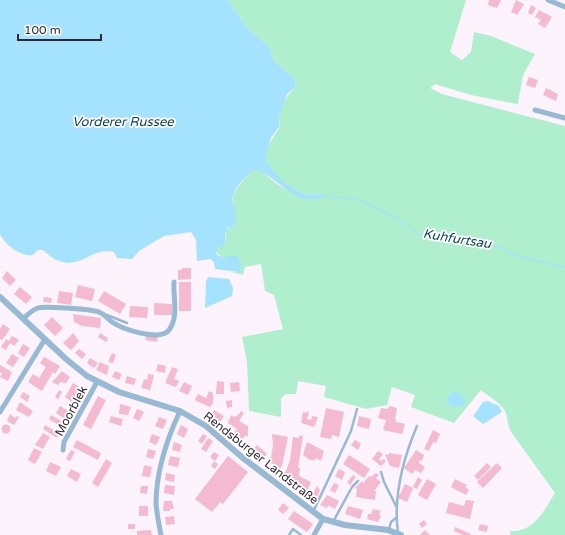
<svg xmlns="http://www.w3.org/2000/svg" width="565" height="535" font-family="'Varela Round',sans-serif">
<rect width="100%" height="100%" fill="#fdf3fc"/>
<path fill="#b0efcd" d="M228,0H466L450,52L462,60L471,52L474,32L491,36L535,54L523,75L518,103L517,104L471,95L435,84L430,88L442,94L565,126V535H510V531C534,533 544,510 555,493L511,432C507,424 508,418 505,411C501,403 488,396 481,390L454,423L411,407L415,395L392,387L387,405L366,409L324,397L326,386L298,381L296,394H286L281,398V417L249,411L247,362L242,337L283,329L274,295L265,291L261,264L245,267L243,275L231,272H238L216,252L218,247H225L226,228L234,227L233,195L237,188L252,170C263,169 268,178 277,184C286,189 296,194 306,199L319,194C315,194 310,195 306,195C294,193 267,171 266,159C265,146 274,138 279,128C280,125 279,122 279,119C280,106 287,94 296,87L295,79L275,62L267,45L246,27Z"/>
<path fill="#a5e2fe" d="M0,0H228L246,27L267,45L275,62L295,79L296,87L287,94L279,117V127L271,138L266,154V161L282,181L298,191L305,195L319,194L331,196C323,197 314,200 306,199C288,196 266,168 252,170C246,178 236,185 233,195C230,205 243,219 231,229L228,227L226,228L227,231L225,234V247H219L216,252L217,255L224,258L228,256H237L240,261L241,269L238,272L215,269L214,262L210,259L197,261L196,240L191,232L164,236L139,251L132,259L117,258L114,252C89,245 75,281 43,250H38L33,255C21,257 5,245 0,234Z
M208,277L229,279L233,288L232,296L205,308L206,281Z
M455,391L466,399L464,405L453,407L447,403L446,400L452,392Z
M488,401L499,406L502,412L483,424L473,416L483,402Z"/>
<g fill="none" stroke-linecap="round" stroke-linejoin="round">
<path stroke="#a5e2fe" stroke-width="1.5" d="M331,196L356,199L369,204L393,216L423,237L497,246L517,256L565,267"/>
</g>
<path fill="#f4bacf" d="M489,0H500L501,1L497,8L488,5Z
M516,0L524,4L517,15L511,12Z
M531,5L536,8L532,15L528,13Z
M539,10L552,17L545,28L538,24L541,20L535,17Z
M529,77L538,80L535,88L526,85Z
M546,88L558,94L556,101L543,95Z
M182,268H191V279L178,280V270H182Z
M7,271L16,280L10,286L2,278Z
M179,282H191V311H179Z
M78,285L95,289L92,301L75,297Z
M20,287L32,297L26,304L14,294Z
M59,291L73,293L71,305L57,303Z
M104,291L126,304L120,314L98,301Z
M44,297L52,298L51,303L43,302Z
M154,303L172,304V315H154Z
M130,306L148,307L147,318L129,317Z
M73,314L101,318L100,328L82,326L74,322Z
M52,317L63,328L55,336L44,325Z
M3,324L10,329L2,340L0,339V329Z
M73,333L79,341L71,350L63,343Z
M100,333L108,338L106,342L98,337Z
M147,335L158,337L157,342L145,340Z
M12,336L19,340L14,346L10,343L6,350L1,347L6,339L9,341Z
M23,344L30,348L24,357L18,353Z
M79,349L86,354L82,359L75,353Z
M112,353L116,355L113,363L108,362Z
M12,354L19,358L13,367L6,363Z
M44,357L60,366L55,374L53,372L42,391L28,382L33,374L39,378L46,367L40,363Z
M90,358L98,363L94,368L87,363Z
M100,362L109,366L107,375L96,370Z
M158,364L166,366L165,373L156,371Z
M0,365L12,372L8,381L0,377L2,373L0,372Z
M172,367L178,369L174,379L179,381L176,387L165,383Z
M62,371L70,377L66,383L60,382L58,385L52,382Z
M115,371L122,374L119,380L112,377Z
M148,374L154,375L150,390L141,388L144,379L147,380Z
M127,376L136,379L134,385L125,383Z
M217,381L224,382V394H216Z
M184,382L192,386L188,395L179,391Z
M239,382L240,391L231,392L230,383Z
M73,383L81,388L72,402L65,397Z
M59,390L62,392L58,399L55,397Z
M209,391L213,393V403L210,407L196,401L195,399L198,394L206,398Z
M23,392L30,396L27,402L20,397Z
M98,396L106,400L91,429L83,425Z
M232,400V407L227,408L226,401Z
M20,402L33,411L29,417L16,410Z
M120,404L131,407L128,415L119,414Z
M60,406L74,414L69,422L56,413Z
M389,406L397,408L395,419L396,420V422L405,424L402,434L383,430L386,420L378,418L381,408L388,409Z
M326,408L344,412L339,437L332,435L331,439L320,437Z
M137,409L144,412L139,421L133,418Z
M214,410L224,416L219,424L209,418Z
M241,411L244,413L239,421L248,426V437L246,435L240,442L232,435L237,429L228,423L231,415L234,417L238,415Z
M307,411L309,412L307,419L311,420L312,416L318,417L314,427L301,423L303,412L306,413Z
M10,414L15,418L17,416L19,417L14,425L7,421Z
M51,415L66,424L63,428L49,419Z
M111,416L123,419L121,426L109,422Z
M359,416L371,419L369,429L357,426Z
M159,417L167,420L163,429L155,426Z
M1.5 429a4.5 4.5 0 1 1 9 0a4.5 4.5 0 1 1-9 0Z
M45,425L59,433L57,438L43,429Z
M181,425L188,429L184,438L177,434Z
M433,430L440,434L436,443L433,442L429,451L424,449Z
M43,433L50,437L43,449L35,445Z
M152,434L160,437L156,445L149,442Z
M203,434L207,436L202,444L198,441Z
M272,434L288,437L282,466L277,472L273,468L274,464L270,463L273,445Z
M299,436H303L298,468H300L299,476L311,482L307,491L295,485L281,475L286,471L290,460L293,437L299,438Z
M208,438L213,441L206,452L201,449Z
M77,440L101,453L98,460L73,447Z
M355,440L361,444L358,450L351,445Z
M174,442L182,445L180,452L172,450Z
M307,442L324,451L321,461L316,458L315,460H310L303,455Z
M257,445L267,454L262,460L251,452Z
M34,448L42,452L35,464L28,460Z
M148,449L156,451L153,459L146,457Z
M71,450L75,452L70,461L66,459Z
M416,450L424,455L422,461L420,460L419,463L425,467L421,473L415,470L412,474L404,468Z
M378,451L383,454L379,459L381,461L383,459L386,461L381,466L372,459Z
M214,452L219,455L215,461L210,457Z
M389,453L402,455L399,468L390,466L385,454L389,455Z
M349,455L370,469L364,478L343,464Z
M170,456L180,458L178,467L168,465Z
M228,456L248,472L223,504L220,502L212,512L195,499Z
M106,459L112,463L98,487L92,483Z
M214,461L218,464L215,469L211,466Z
M50,462L61,467L56,476L46,471Z
M487,463L491,467L478,480L474,476Z
M497,463L502,468L483,488L477,482Z
M144,465L152,467L150,477L142,476Z
M71,469L81,474L77,482L67,476Z
M339,469L345,472L342,480L335,476Z
M166,473L175,475L174,482L165,480Z
M376,473L379,475L376,478L381,482L374,491H376L375,500L356,497L357,489L355,488L362,481L363,483L369,476L371,477Z
M353,475L356,477L350,485L347,482Z
M418,477L422,480L417,489L413,487Z
M427,479L436,484L427,500L418,495Z
M455,479L467,485L465,487L469,490L466,495L451,487Z
M334,483L339,485L335,493L330,490Z
M405,484L413,488L407,502L398,498Z
M165,485L175,486L174,495L164,493Z
M141,486H148L147,494L140,493Z
M317,486L320,490L317,497L312,495Z
M327,495L339,501L335,509L328,505L327,508L320,505Z
M466,500L474,501L470,519L446,513L449,502L464,506Z
M164,501H172L174,509H170V511H163Z
M283,503L289,508L283,514L278,510Z
M139,506H148V516H139Z
M348,506L363,510L360,519L345,514Z
M373,509L381,511L379,515L381,516L378,522L367,519L368,514H371Z
M294,511L313,524L307,532L288,519Z
M174,516L175,524L166,525L165,517Z
M424,520L427,524L422,528L419,524Z
M128,524H135V529H128Z
M480,524L488,526L487,532L478,530Z
M455,527L471,534L470,535H463L454,531Z
M151,530L152,535H137V531Z
M425,530L430,535H420Z"/>
<g fill="none" stroke-linecap="round" stroke-linejoin="round">
<path stroke="#96b9d4" stroke-width="2.5" d="M107,315L127,323
M381,472L384,482L397,508
M313,512L351,431L357,409
M333,522L352,487L358,481
M389,529L391,522L396,518
M398,533C393,496 403,459 417,426
M289,535L293,529L301,535"/>
<path stroke="#96b9d4" stroke-width="5" d="M548,0L565,7
M535,110L565,118
M23,319C27,315 32,310 38,308C44,306 87,309 95,311C104,312 106,318 112,322C122,329 160,342 169,330C179,316 173,298 174,282
M0,412L45,339
M63,450L64,442L97,382
M161,535C159,525 157,514 156,504C156,471 166,441 180,411
M314,535L323,519"/>
<path stroke="#96b9d4" stroke-width="6" d="M0,297L66,359L87,376L119,392L180,411L206,426L243,458L323,519L345,525L388,530L401,535"/>
</g>
<g text-anchor="middle" dominant-baseline="central" stroke-width="3.5" stroke-linejoin="round" paint-order="stroke">
<g font-size="12" fill="#30272f" stroke="#fff">
<text transform="translate(71 411) rotate(-62)">Moorblek</text>
<text transform="translate(261 458) rotate(38)">Rendsburger Landstraße</text>
</g>
<g font-size="13" font-style="italic" fill="#0b3e50" stroke="#fff">
<text x="123" y="122">Vorderer Russee</text>
<text transform="translate(457 239) rotate(9)">Kuhfurtsau</text>
</g>
</g>
<path d="M18 34v6h83v-6" fill="none" stroke="#30272f" stroke-width="2"/>
<text x="24" y="34" font-size="12" fill="#30272f" stroke="#ffffff" stroke-width="3" paint-order="stroke">100 m</text>
</svg>
